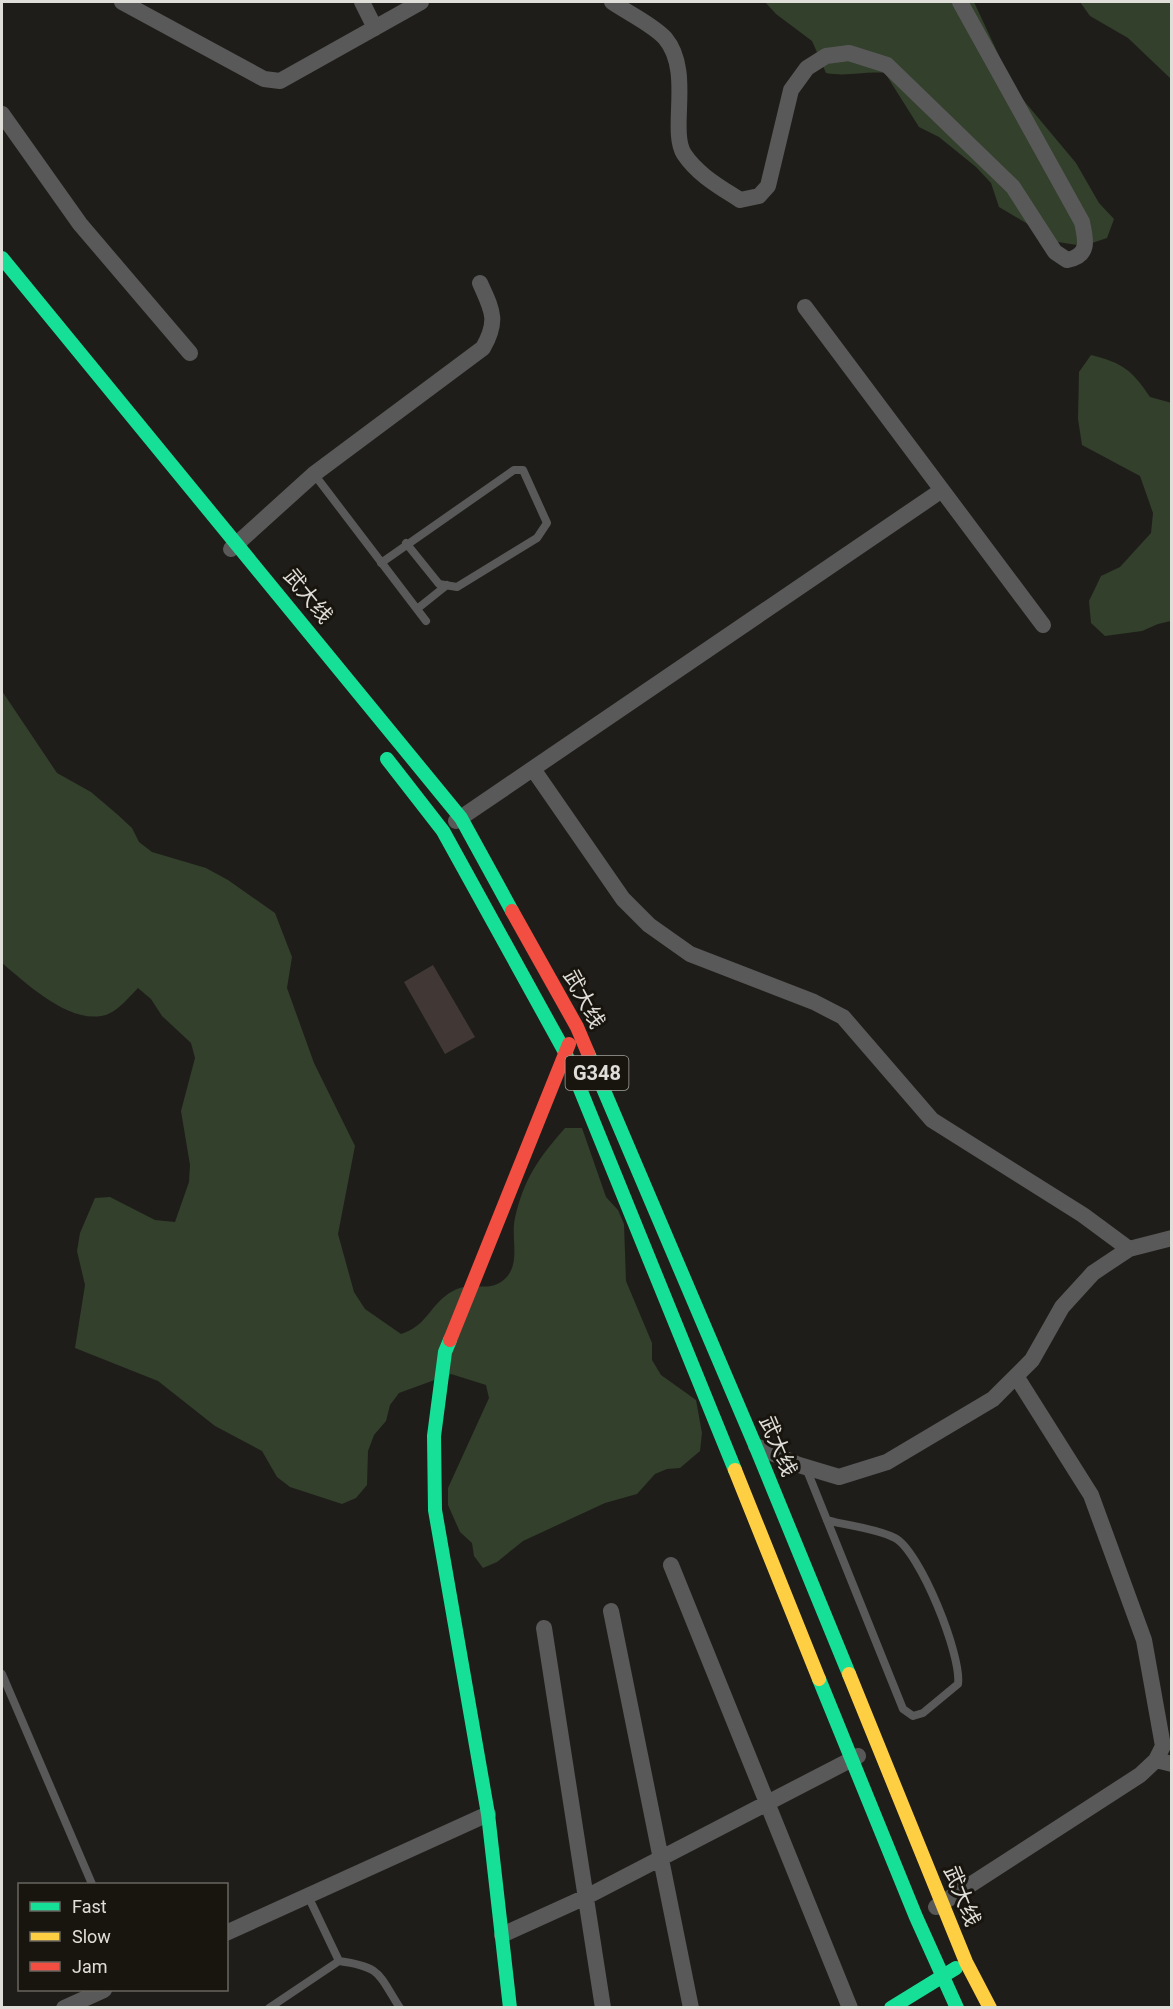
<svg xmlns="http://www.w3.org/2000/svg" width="1173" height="2009" font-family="Roboto,'Noto Sans SC',sans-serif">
<rect width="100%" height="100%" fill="#1f1d19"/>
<path fill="#32402c" d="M765,2H974L1015,90L1076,163L1099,203L1114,219L1107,238L1083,246L1058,242L999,207L991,183L976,167L939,137L919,127L885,73C864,71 847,77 826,73L812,41L776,14Z
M1080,2H1171V79L1128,38L1090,16Z
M1091,355C1123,363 1132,370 1150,397L1172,403L1171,621L1158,624L1142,631L1105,636L1091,623L1089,601L1101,576L1120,567L1151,533L1153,513L1140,476L1082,445L1078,419L1079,372Z
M2,691L57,773L91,792L118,815L132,828L139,842L152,852L206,868L228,880L275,913L292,957L287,988L314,1063L355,1146L338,1234L354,1292L365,1309L401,1334C428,1326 430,1303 453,1291C469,1281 486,1292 501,1282C523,1267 510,1240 515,1218C524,1178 539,1158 565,1128H582L606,1197L618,1210L624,1224L626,1281L652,1343V1360L661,1375L696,1400L702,1433L700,1451L680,1468L667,1469L655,1474L637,1494L605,1503L523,1541L497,1562L483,1568L474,1556L472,1543L460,1532L448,1505V1488L489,1398L486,1385L451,1374L399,1393L390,1405L386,1421L374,1435L368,1451L367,1485L356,1498L342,1504L290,1487L277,1477L262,1451L215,1426L158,1381L75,1348L85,1285L77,1251L80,1233L95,1198L110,1197L155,1220L175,1222L189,1182L190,1165L181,1111L195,1058L191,1043L162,1016L151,999L138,988C128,998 116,1014 101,1016C67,1022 26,983 2,963Z"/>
<path fill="#413836" d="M433,965L475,1037L445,1054L404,982Z"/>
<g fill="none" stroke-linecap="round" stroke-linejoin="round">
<path stroke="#5a5959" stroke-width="8" d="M314,474L426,621
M381,563L514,470H523L547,523L537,538L457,587L439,584L406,543
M417,609L447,585
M806,1468L903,1709L913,1716L923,1713L958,1684C962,1656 920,1551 895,1538C875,1528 848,1526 827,1520
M2,1674L92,1884
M308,1896L339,1961C382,1967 378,1974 400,2008
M269,2008L339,1961"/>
<path stroke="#5a5959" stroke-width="16" d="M122,2L264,79L280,81L421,2
M362,2L375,28
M612,2C628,13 652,24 665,38C693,71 669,130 684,154C698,175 720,187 740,200L759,196L768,186L791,90L807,68L826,56L849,53L887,65L1013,187L1055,252L1067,260C1090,256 1086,240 1082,222L960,2
M2,114L80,224L190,353
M805,307L1043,625
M231,549L314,474L483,348C499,320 492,310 480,283
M533,769L623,899L649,925L690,954L814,1002L843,1017L932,1120L1083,1215L1129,1249
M456,821L942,490
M756,1446L799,1465L839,1477L887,1462L993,1399L1032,1360L1062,1307L1093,1273L1129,1249L1172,1238
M671,1565L850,2008
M611,1611L691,2008
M544,1628L603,2008
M1156,1760L1172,1764
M936,1907L1140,1775L1156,1760L1163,1746L1144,1640L1091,1495L1016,1376
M226,1933L488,1814
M502,1935L588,1896L858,1756
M64,2008L104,1990"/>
<path stroke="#16e098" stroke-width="14" d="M2,258L461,818L512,911
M387,759L443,831L565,1052L735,1470
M588,1053L755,1445L849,1674
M450,1340L445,1352L434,1436L435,1510L488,1814L510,2008
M819,1679L916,1917L957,2008
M891,2008L956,1968"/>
<path stroke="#ffcf43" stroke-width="14" d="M735,1470L819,1679
M849,1674L966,1962L990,2008"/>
<path stroke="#f24e42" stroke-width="14" d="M512,911L577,1027L588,1053
M450,1340L569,1044"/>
</g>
<g text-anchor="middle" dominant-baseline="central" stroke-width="6" stroke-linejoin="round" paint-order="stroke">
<rect fill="#18150e" stroke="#a4a29c" stroke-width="1.5" x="565.5" y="1056" width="63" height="34" rx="4.5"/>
<g font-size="20" font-weight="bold" fill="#e0ded9">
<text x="597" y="1073">G348</text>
</g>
<g font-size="21" fill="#e0ded9" stroke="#18150e">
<text transform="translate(308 596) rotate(51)">武大线</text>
<text transform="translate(584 999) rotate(62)">武大线</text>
<text transform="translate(778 1446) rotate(67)">武大线</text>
<text transform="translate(962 1896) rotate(68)">武大线</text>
</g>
</g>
<rect width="1173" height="2009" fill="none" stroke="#e0ded9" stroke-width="6"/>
<rect x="18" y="1883" width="210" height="108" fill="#18150e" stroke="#68655f" stroke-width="1.5"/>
<rect x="30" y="1902" width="30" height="9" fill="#16e098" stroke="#68655f" stroke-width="1.5"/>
<text x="72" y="1913" font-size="18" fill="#e0ded9">Fast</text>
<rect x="30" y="1932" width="30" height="9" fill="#ffcf43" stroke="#68655f" stroke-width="1.5"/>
<text x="72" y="1943" font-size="18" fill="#e0ded9">Slow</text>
<rect x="30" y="1962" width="30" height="9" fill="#f24e42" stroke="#68655f" stroke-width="1.5"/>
<text x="72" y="1973" font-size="18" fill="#e0ded9">Jam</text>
</svg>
